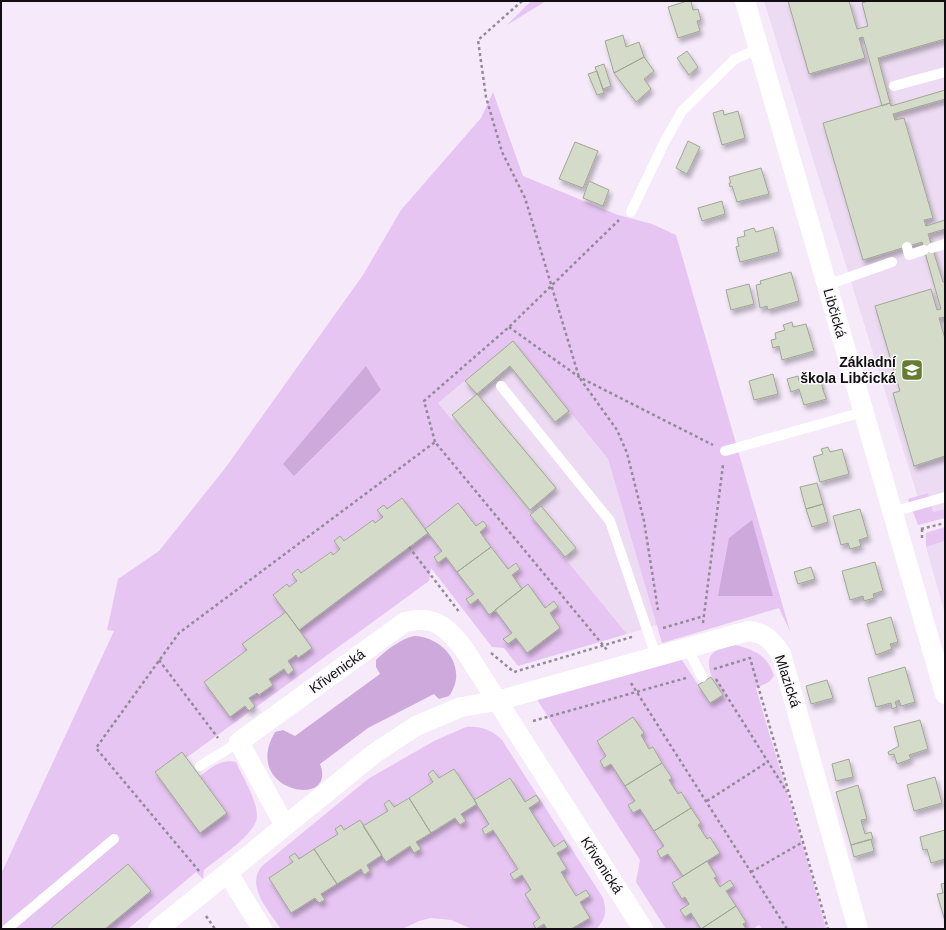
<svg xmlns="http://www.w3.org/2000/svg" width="946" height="930" font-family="Arial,sans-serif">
<defs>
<filter id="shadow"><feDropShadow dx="2.5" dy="4.5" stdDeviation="2" flood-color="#0004"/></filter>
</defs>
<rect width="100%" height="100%" fill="#f5e9fa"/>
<path fill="#ecdbf2" d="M764,1H945V509L933,512L920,504Z
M513,341L608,459L657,625L627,634L438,403Z
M945,541V614L926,547Z"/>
<path fill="#e7c5f3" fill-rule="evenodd" d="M531,1H546L507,25Z
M493,92L523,176L618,215L652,224L676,235L790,631L779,608L662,643L608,459L513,341L438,403L627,634L518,666L504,648L492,647L431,568L429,581L186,758L182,752L155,772L200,833L227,813L200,776C212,767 221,759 236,762C243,778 257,799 257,817C256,834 217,859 204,870L203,879L196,872L128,929H105L151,891L128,864L50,929H1V874L114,631L107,630L118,579L159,551L226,467L363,275L401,210L481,118ZM458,504L476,526L483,521L487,526L480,532L508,569L516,563L520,568L512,575L522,589L528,585L545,608L554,601L558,606L550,613L560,628L527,653L516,638L507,644L504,639L512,633L495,610L489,615L478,599L470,605L466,599L474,594L446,557L438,563L434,557L442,551L428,533L299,630L312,648L298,658L296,655L288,661L294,670L288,675L284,669L269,679L273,685L259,695L257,693L249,698L255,706L249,711L245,706L230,717L204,682L247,650L243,645L286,612L273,595L287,584L289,587L297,581L292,574L298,569L301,573L330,552L333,555L340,549L334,541L340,536L344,541L373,520L375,523L383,517L377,510L384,505L387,509L425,529Z
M928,493L933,512L945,509V518L918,525L908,499Z
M945,527V541L926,547V533Z
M735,645C754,649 768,656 774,676L769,682L756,688C779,768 805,848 826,929H762L759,925L753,929H746L743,924L746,922L726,891L734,886L730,880L720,887L714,878L717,876L707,861V839L698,825L701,823L681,793L678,794L669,780L672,778L653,747L649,749L641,735L633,717L597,741L606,756L600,761L604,768L611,764L635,801L628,805L632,813L640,809L664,846L657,851L661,858L668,854L683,876L672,883L682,898L685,897L689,904L680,910L685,917L691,913L701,929H666L636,882L640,860L536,698L680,657L710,703L722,695C715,683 698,658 719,649C723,647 730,646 735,645Z
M466,727C481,726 492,730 502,740L603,898C607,911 606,919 596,929H571L590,918L580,902L590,896L586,890L576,896L561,872L567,869L557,853L568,846L564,841L554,847L529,808L540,801L536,796L525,802L510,778L474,800L454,769L439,778L433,770L428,774L433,782L394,807L389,800L384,803L388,811L363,826L344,830L341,825L335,829L338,834L299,859L295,853L289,857L293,862L269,878L291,913L315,898L319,903L324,900L321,894L361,869L364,875L370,871L367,865L382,855L386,861L410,846L415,853L420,849L416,842L455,818L460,825L465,821L461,814L477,804L489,824L482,829L485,835L493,830L518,869L514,880L522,875L531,890L540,918L533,923L536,928L544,924L547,929H472L451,920L431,918L419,921L402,929H281C269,911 245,886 262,866L368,779L434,741Z"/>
<path fill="#cea9db" d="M366,366L381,390L294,476L283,464Z
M752,520L773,596H718L729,538Z
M414,636C444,637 469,668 449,696L439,699L434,694L368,728L320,764C338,810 240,792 275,732L283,730L295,736L380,674L376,667V660C386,650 401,639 414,636Z"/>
<path fill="#d4dcc9" stroke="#a0a795" filter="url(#shadow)" d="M687,1H691L693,10L698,9L701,20L697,21L700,31L678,38L668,7Z
M788,1H849L857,29L868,26L862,3L868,1H945V39L878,58L890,103L882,106L863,37L859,38L865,58L809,74Z
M623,35L626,47L639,42L644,57L614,73L605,41Z
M687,51L698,67L689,75L677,58Z
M644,57L654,71L644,79L651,89L636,102L614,73Z
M604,64L611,86L603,89L595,67Z
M597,71L604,93L597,95L588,74Z
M945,90V99L893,114L895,120L904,118L933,218L924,220L926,226L945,220V229L928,234L943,282H945V317L939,318L945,339V456L914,466L893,393L900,391L875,306L931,289L937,310L941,309L922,242L863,260L823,123L890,103L891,106Z
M723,110L724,115L738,111L745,138L722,145L713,113Z
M688,141L700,147L687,174L676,168Z
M575,142L598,151L583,188L559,179Z
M761,168L769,194L737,202L732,186L730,187L729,183H731L729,177Z
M589,181L609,190L603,206L583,198Z
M722,201L725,214L702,221L698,208Z
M773,227L779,252L740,262L736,247L739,246L737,238L745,236L744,231L754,228L756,232Z
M791,272L799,301L768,310L767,306L760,308L756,285L761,284L760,281Z
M749,284L754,304L731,310L726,290Z
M792,322L793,327L806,324L814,351L782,360L779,346L773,348L771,340L776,339L775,333L785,330L783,325Z
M513,341L569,411L555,422L510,366L477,394L465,381Z
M773,374L778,394L754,400L749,381Z
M819,375L823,389L824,388L823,390L826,398L827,399L804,405L799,389L791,392L787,379L798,376L799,381Z
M477,394L556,488L530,510L452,415Z
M828,447L830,452L842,449L849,474L820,482L813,457L823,454L821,449Z
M817,483L823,504L806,509L800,487Z
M402,498L428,533L299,630L273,595L287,584L289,587L297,581L292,574L298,569L301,573L331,552L333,555L340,549L334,541L340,536L344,541L373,520L375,523L383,517L377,510L384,505L387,509Z
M458,503L476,526L483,521L487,526L480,532L491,547L457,572L446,557L438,563L434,557L442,551L425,529Z
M823,504L828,522L812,527L806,509Z
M541,506L576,548L565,557L530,515Z
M860,509L868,537L859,540L861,546L850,549L848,543L841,545L833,516Z
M491,547L508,569L516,563L520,569L512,575L522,589L489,615L478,599L470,605L466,599L474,594L457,572Z
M875,562L883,591L873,594L874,598L864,601L863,596L850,600L842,571Z
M811,567L815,579L798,584L794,572Z
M528,584L545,608L554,601L558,607L550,613L560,628L527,653L516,638L508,644L503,639L512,633L495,610Z
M286,612L312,648L298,658L296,655L288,661L294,670L288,675L284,669L269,679L273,685L259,695L257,693L249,698L255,706L249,711L245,706L230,717L204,682L247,650L242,644Z
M891,617L898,642L890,644L892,649L876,655L867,624Z
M905,667L915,702L901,706L899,700L895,702L897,707L892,709L891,703L876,707L868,678Z
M711,677L723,695L710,703L698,685Z
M827,680L833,698L811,704L806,686Z
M633,717L644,733L641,735L649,749L653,747L662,763L625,786L611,764L604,768L600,761L606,756L597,741Z
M920,720L928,749L909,755L911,759L897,764L894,754L889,755L888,752L899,746L894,727Z
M182,752L227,813L200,833L155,772Z
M849,759L853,777L836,781L832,764Z
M662,763L672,778L669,780L678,794L681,792L691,808L654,831L640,809L633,813L628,805L635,801L625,786Z
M454,769L477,804L461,814L466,821L460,825L455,818L431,833L409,798L433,782L428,774L433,770L439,778Z
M935,777L942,803L914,811L907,785Z
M510,778L525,802L536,795L540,801L529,808L554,847L564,840L568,847L557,853L567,869L561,872L576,896L586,890L590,896L580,902L590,918L571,929H547L544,924L536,929L533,923L540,918L525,894L531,890L522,875L514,880L510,874L518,869L493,830L485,835L482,829L489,824L474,800Z
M858,785L867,819L861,820L865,834L871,832L873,839L851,845L836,792Z
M409,798L431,833L416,842L421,849L414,853L410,846L386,862L363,826L388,811L384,804L389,800L394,807Z
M691,808L701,823L698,825L707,839L710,837L720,853L683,876L668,854L661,858L657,851L664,846L654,831Z
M360,820L382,855L367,865L370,871L364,875L361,869L337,884L314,849L338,834L335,829L341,825L344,830Z
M945,830V859L931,863L927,849L923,850L920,837Z
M871,839L874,851L854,857L851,845Z
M314,849L337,884L321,894L325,900L319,903L315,898L291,913L269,878L293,862L289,857L295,853L299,859Z
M707,861L717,877L714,878L720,887L730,880L734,886L726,891L736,906L701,929L691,913L685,917L680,910L689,904L685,897L682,899L672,883Z
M128,864L151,891L105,929H50Z
M945,883V921L937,894L943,893L941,884Z
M736,906L746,922L743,924L746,929H701Z"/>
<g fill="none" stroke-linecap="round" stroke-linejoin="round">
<path stroke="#928a96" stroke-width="2.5" stroke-dasharray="3 3" stroke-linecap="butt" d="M522,1L478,40L486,97L502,152L525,198L579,377L617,430L627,453L644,521L658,610
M509,327L579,377L713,445
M435,442L424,401L509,327L619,220
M921,529L945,523
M922,538V529
M409,547L460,613
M703,623L723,465
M663,628L704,616
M491,653L514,672L635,636
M159,660L218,738
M714,669L750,658L828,929
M716,679L787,792
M631,683L787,929
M533,721L686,678
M707,801L769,761
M199,871L96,748L179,633L435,442L607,650
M751,872L803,842
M206,916L215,929"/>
<path stroke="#fff" stroke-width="10" d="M894,86L945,72
M631,212L665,141L682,111L735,59L760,48
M907,247L909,255L924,250
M932,248L945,244
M827,285L892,262
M501,386L610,521L656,656
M725,451L863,412
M893,512L945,497
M687,647L702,677
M200,766L239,742
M7,929L114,839"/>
<path stroke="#fff" stroke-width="20" d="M745,1L945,694
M285,826L239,742L405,622C435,615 447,627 464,649L643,929
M228,873L262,929
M158,929L375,753L416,726L461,707L497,701L748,631C764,632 772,640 781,654L858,929"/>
</g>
<defs>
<g id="school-square" transform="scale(1.15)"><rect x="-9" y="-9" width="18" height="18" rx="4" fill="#657d2f" stroke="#fcfafd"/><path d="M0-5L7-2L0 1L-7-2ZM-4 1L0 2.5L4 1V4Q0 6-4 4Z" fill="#fff"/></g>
</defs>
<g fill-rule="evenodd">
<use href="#school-square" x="912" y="370"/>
</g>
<g text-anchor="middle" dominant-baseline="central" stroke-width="3" stroke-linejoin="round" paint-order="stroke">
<g font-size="14" fill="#110d12" stroke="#fcfafd">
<text transform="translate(835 313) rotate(74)">Libčická</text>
<text transform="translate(337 671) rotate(-36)">Křivenická</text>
<text transform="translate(788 681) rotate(72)">Mlazická</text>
<text transform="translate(602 865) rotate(57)">Křivenická</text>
</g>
<g font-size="14" font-weight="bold" fill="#110d12" stroke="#fcfafd" text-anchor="end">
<text x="896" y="362">Základní<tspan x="896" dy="16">škola Libčická</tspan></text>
</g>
</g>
<rect width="946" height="930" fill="none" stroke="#110d12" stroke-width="4"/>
</svg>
